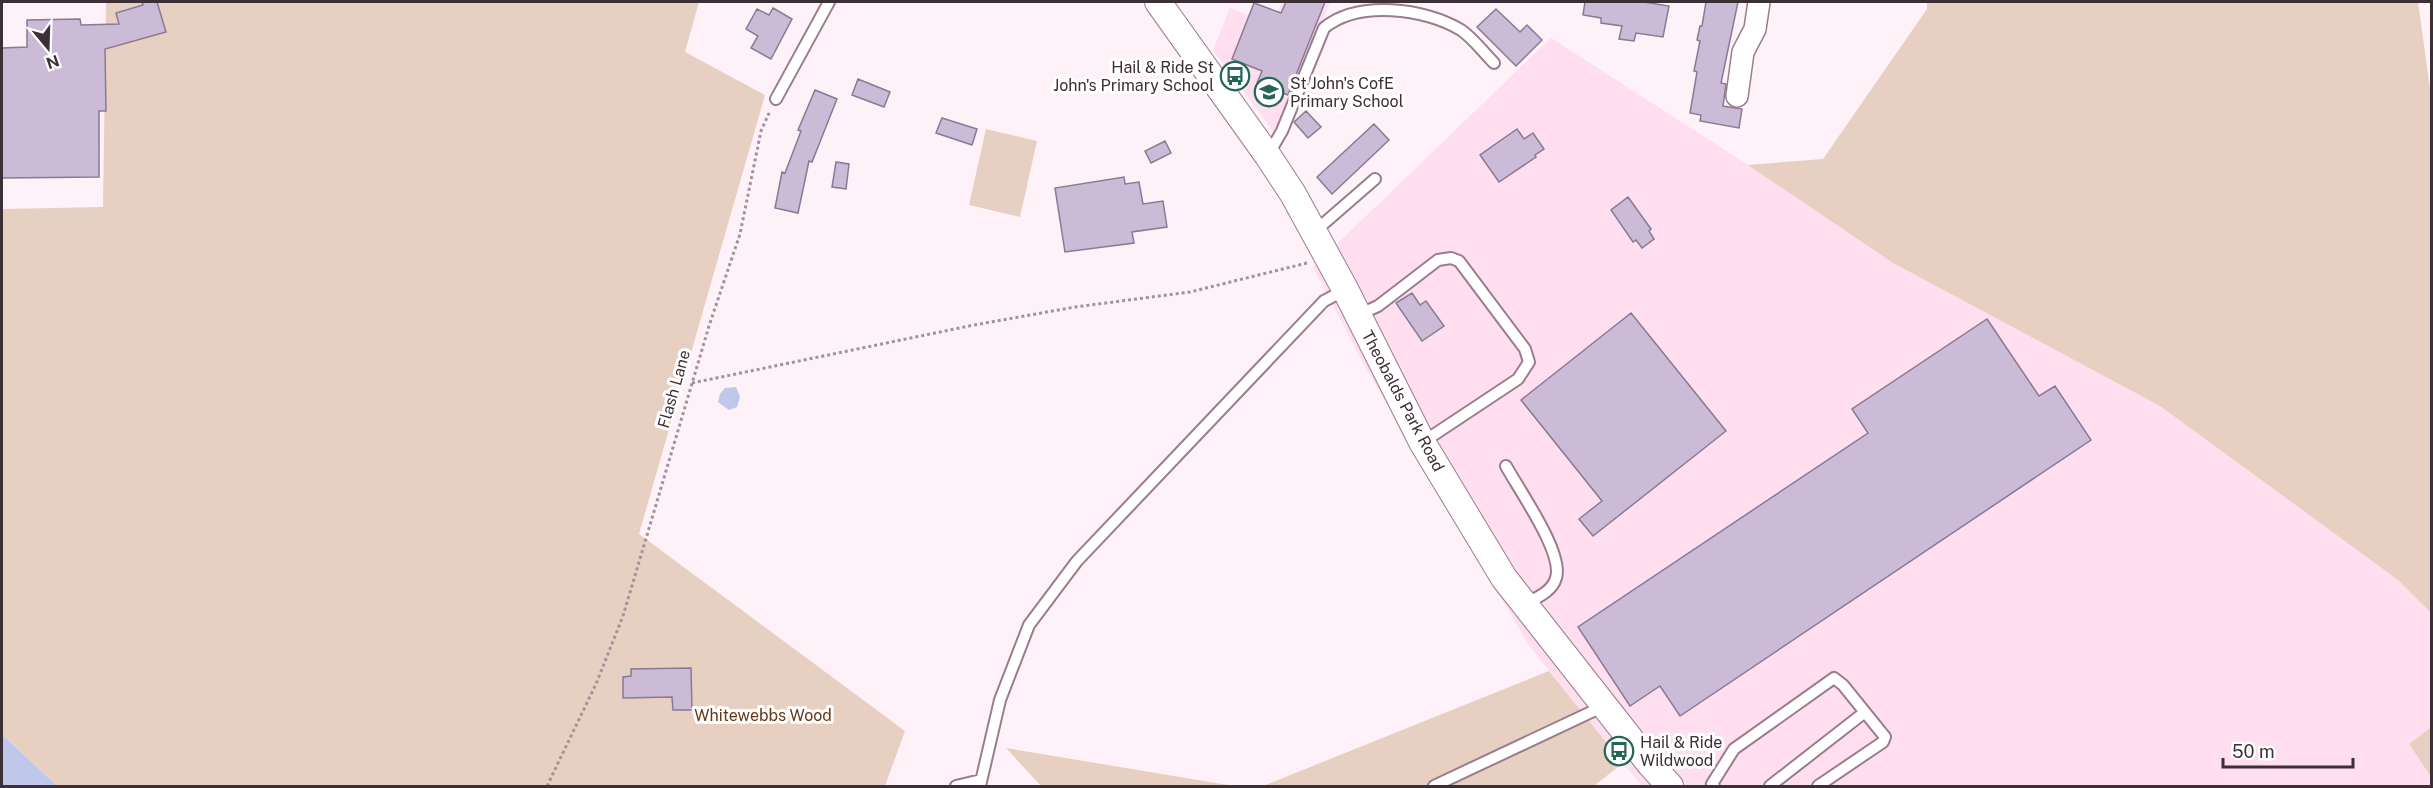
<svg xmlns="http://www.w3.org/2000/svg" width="2433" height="788" font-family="'Public Sans',sans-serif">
<rect width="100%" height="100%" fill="#fef1f8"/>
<path fill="#fedeef" d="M1282,2H1330L1276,135L1213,50L1230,8L1273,25Z
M1551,38L1748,165L1893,263L2160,406L2398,580L2431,613V727L2409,744L2431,777V786H1642L1530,647L1364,365L1313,267Z"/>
<path fill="#e7d0c2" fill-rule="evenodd" d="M106,2H699L685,52L765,95L639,534L905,731L885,786H57L2,734V209L103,207ZM691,668L692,709L673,710L672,697L624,698L623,677L631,676V669Z
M1927,2H2418L2432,103L2431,613L2398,580L2160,406L1893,263L1748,165L1823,159L1927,9Z
M986,129L1037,141L1020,217L969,205Z
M1549,671L1623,763L1594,786H1263Z
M2431,727V777L2409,744Z
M1006,748L1234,786H1041Z"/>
<path fill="#bfc7ea" d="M736,387L740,397L737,407L729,410L718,402L720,394L725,388Z
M2,734L6,738L57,786H2Z"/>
<path fill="#cbbbd7" stroke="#897a94" stroke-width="1.5" d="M142,2H157L166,32L105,49L106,111H99V177L2,178V48L27,47V20L80,19L81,25L119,24L116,13L143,5Z
M1286,2H1325L1288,95L1257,83L1262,71L1232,59L1254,3L1281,13Z
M1585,2H1644L1669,6L1663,37L1636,33L1634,41L1619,39L1622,26L1601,23V18L1583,15Z
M1706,2H1738L1721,83L1726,84L1723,106L1742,109L1739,128L1700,121L1701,115L1690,113L1697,72L1694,71L1700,41L1697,40L1700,26H1702Z
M773,8L792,19L771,59L751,48L758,36L746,29L757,9L769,15Z
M1496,9L1520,32L1527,25L1542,40L1516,66L1477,27Z
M858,79L890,92L884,107L852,95Z
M815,90L837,99L812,162L809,161L798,213L775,208L782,172L785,173L801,131L798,130Z
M1306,111L1321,127L1308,138L1294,122Z
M942,118L977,129L972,145L936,133Z
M1374,124L1389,140L1332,194L1317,177Z
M1517,129L1524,139L1533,133L1544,149L1535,155L1536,157L1499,182L1480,155Z
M1165,141L1171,153L1151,163L1145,151Z
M836,162L849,164L846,189L832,187Z
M1124,177L1125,184L1139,182L1143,204L1163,201L1167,227L1132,232L1134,243L1065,252L1055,188Z
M1628,197L1651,229L1649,231L1654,239L1642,248L1636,240L1633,242L1611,210Z
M1412,293L1420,305L1426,301L1444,326L1422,341L1396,303Z
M1631,313L1726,431L1593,536L1579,519L1602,501L1521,400Z
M1987,319L2039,396L2055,386L2091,440L1680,716L1660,686L1630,706L1578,627L1868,433L1852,409Z
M691,668L692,710H673L672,697L623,698V677L631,676V669Z"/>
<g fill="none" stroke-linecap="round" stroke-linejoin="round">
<g stroke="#9a7d8c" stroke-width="14">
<path id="service" d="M776,99L829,2
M1268,155L1282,131L1324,28C1358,0 1425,8 1461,30C1473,38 1484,53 1494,63
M1314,232L1375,179
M1358,315L1378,306L1438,260L1451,258L1459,261L1525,349L1529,362L1518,379L1423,442
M1506,466C1519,490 1564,553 1556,578C1552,592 1536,598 1525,604
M956,786L981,780
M980,786L1000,700L1029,625L1077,561L1324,301L1345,290
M1434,786L1604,706
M1714,786L1712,784L1734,749L1834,678L1843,685L1885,737L1883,742L1818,786
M1770,786L1865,712"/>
</g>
<g stroke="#9a7d8c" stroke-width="24">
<path id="minor" d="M1737,96L1743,52L1755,29L1759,2"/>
</g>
<g stroke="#9a7d8c" stroke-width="28">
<path id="tertiary" d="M1158,2L1268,156L1293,194L1345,289L1422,442L1504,578L1650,764L1670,786"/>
</g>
<path stroke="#a0939a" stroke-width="3" stroke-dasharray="3 3" stroke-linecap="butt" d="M692,383L974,325L1075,307L1190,292L1307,263
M547,786L596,684L623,616L709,326L740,234L761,131L770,111"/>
<use href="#service" stroke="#fff" stroke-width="10"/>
<use href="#minor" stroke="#fff" stroke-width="21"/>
<use href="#tertiary" stroke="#fff" stroke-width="26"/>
</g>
<defs>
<g id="bus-ring" transform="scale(1.5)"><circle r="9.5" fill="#fff" stroke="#256655" stroke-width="1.5"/><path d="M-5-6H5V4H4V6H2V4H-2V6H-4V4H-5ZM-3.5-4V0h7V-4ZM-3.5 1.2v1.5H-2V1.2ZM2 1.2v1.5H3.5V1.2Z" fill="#256655"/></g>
<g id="school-ring" transform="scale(1.5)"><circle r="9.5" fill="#fff" stroke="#256655" stroke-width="1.5"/><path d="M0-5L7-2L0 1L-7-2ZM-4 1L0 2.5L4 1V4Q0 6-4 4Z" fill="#256655"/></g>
</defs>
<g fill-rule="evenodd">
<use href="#bus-ring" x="1235" y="76"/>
<use href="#school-ring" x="1269" y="92"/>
<use href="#bus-ring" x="1619" y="751"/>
</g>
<g text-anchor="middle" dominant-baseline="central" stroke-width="6" stroke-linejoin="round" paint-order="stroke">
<g font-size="16" fill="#3c2f36" stroke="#fff" text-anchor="start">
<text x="1214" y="67" text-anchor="end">Hail &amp; Ride St<tspan x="1214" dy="18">John's Primary School</tspan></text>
<text x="1290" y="83">St John's CofE<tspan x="1290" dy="18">Primary School</tspan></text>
<text x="1640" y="742">Hail &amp; Ride<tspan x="1640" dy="18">Wildwood</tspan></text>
</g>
<g font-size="16" fill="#3c2f36" stroke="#fff">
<text transform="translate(674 389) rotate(-74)">Flash Lane</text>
<text transform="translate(1403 401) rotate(62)">Theobalds Park Road</text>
</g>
<g font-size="16" fill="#663717" stroke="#fff">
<text x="763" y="715">Whitewebbs Wood</text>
</g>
</g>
<rect width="2433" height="788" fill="none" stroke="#3c2f36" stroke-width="6"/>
<g transform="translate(48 48) rotate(161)" stroke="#ffffff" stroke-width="4.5" paint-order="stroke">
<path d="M0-4.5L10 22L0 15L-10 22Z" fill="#3c2f36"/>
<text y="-9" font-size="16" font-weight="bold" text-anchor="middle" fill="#3c2f36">N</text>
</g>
<path d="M2223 758v9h130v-9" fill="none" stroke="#3c2f36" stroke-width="3"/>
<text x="2232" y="758" font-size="18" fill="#3c2f36" stroke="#ffffff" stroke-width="4.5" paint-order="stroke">50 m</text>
</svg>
